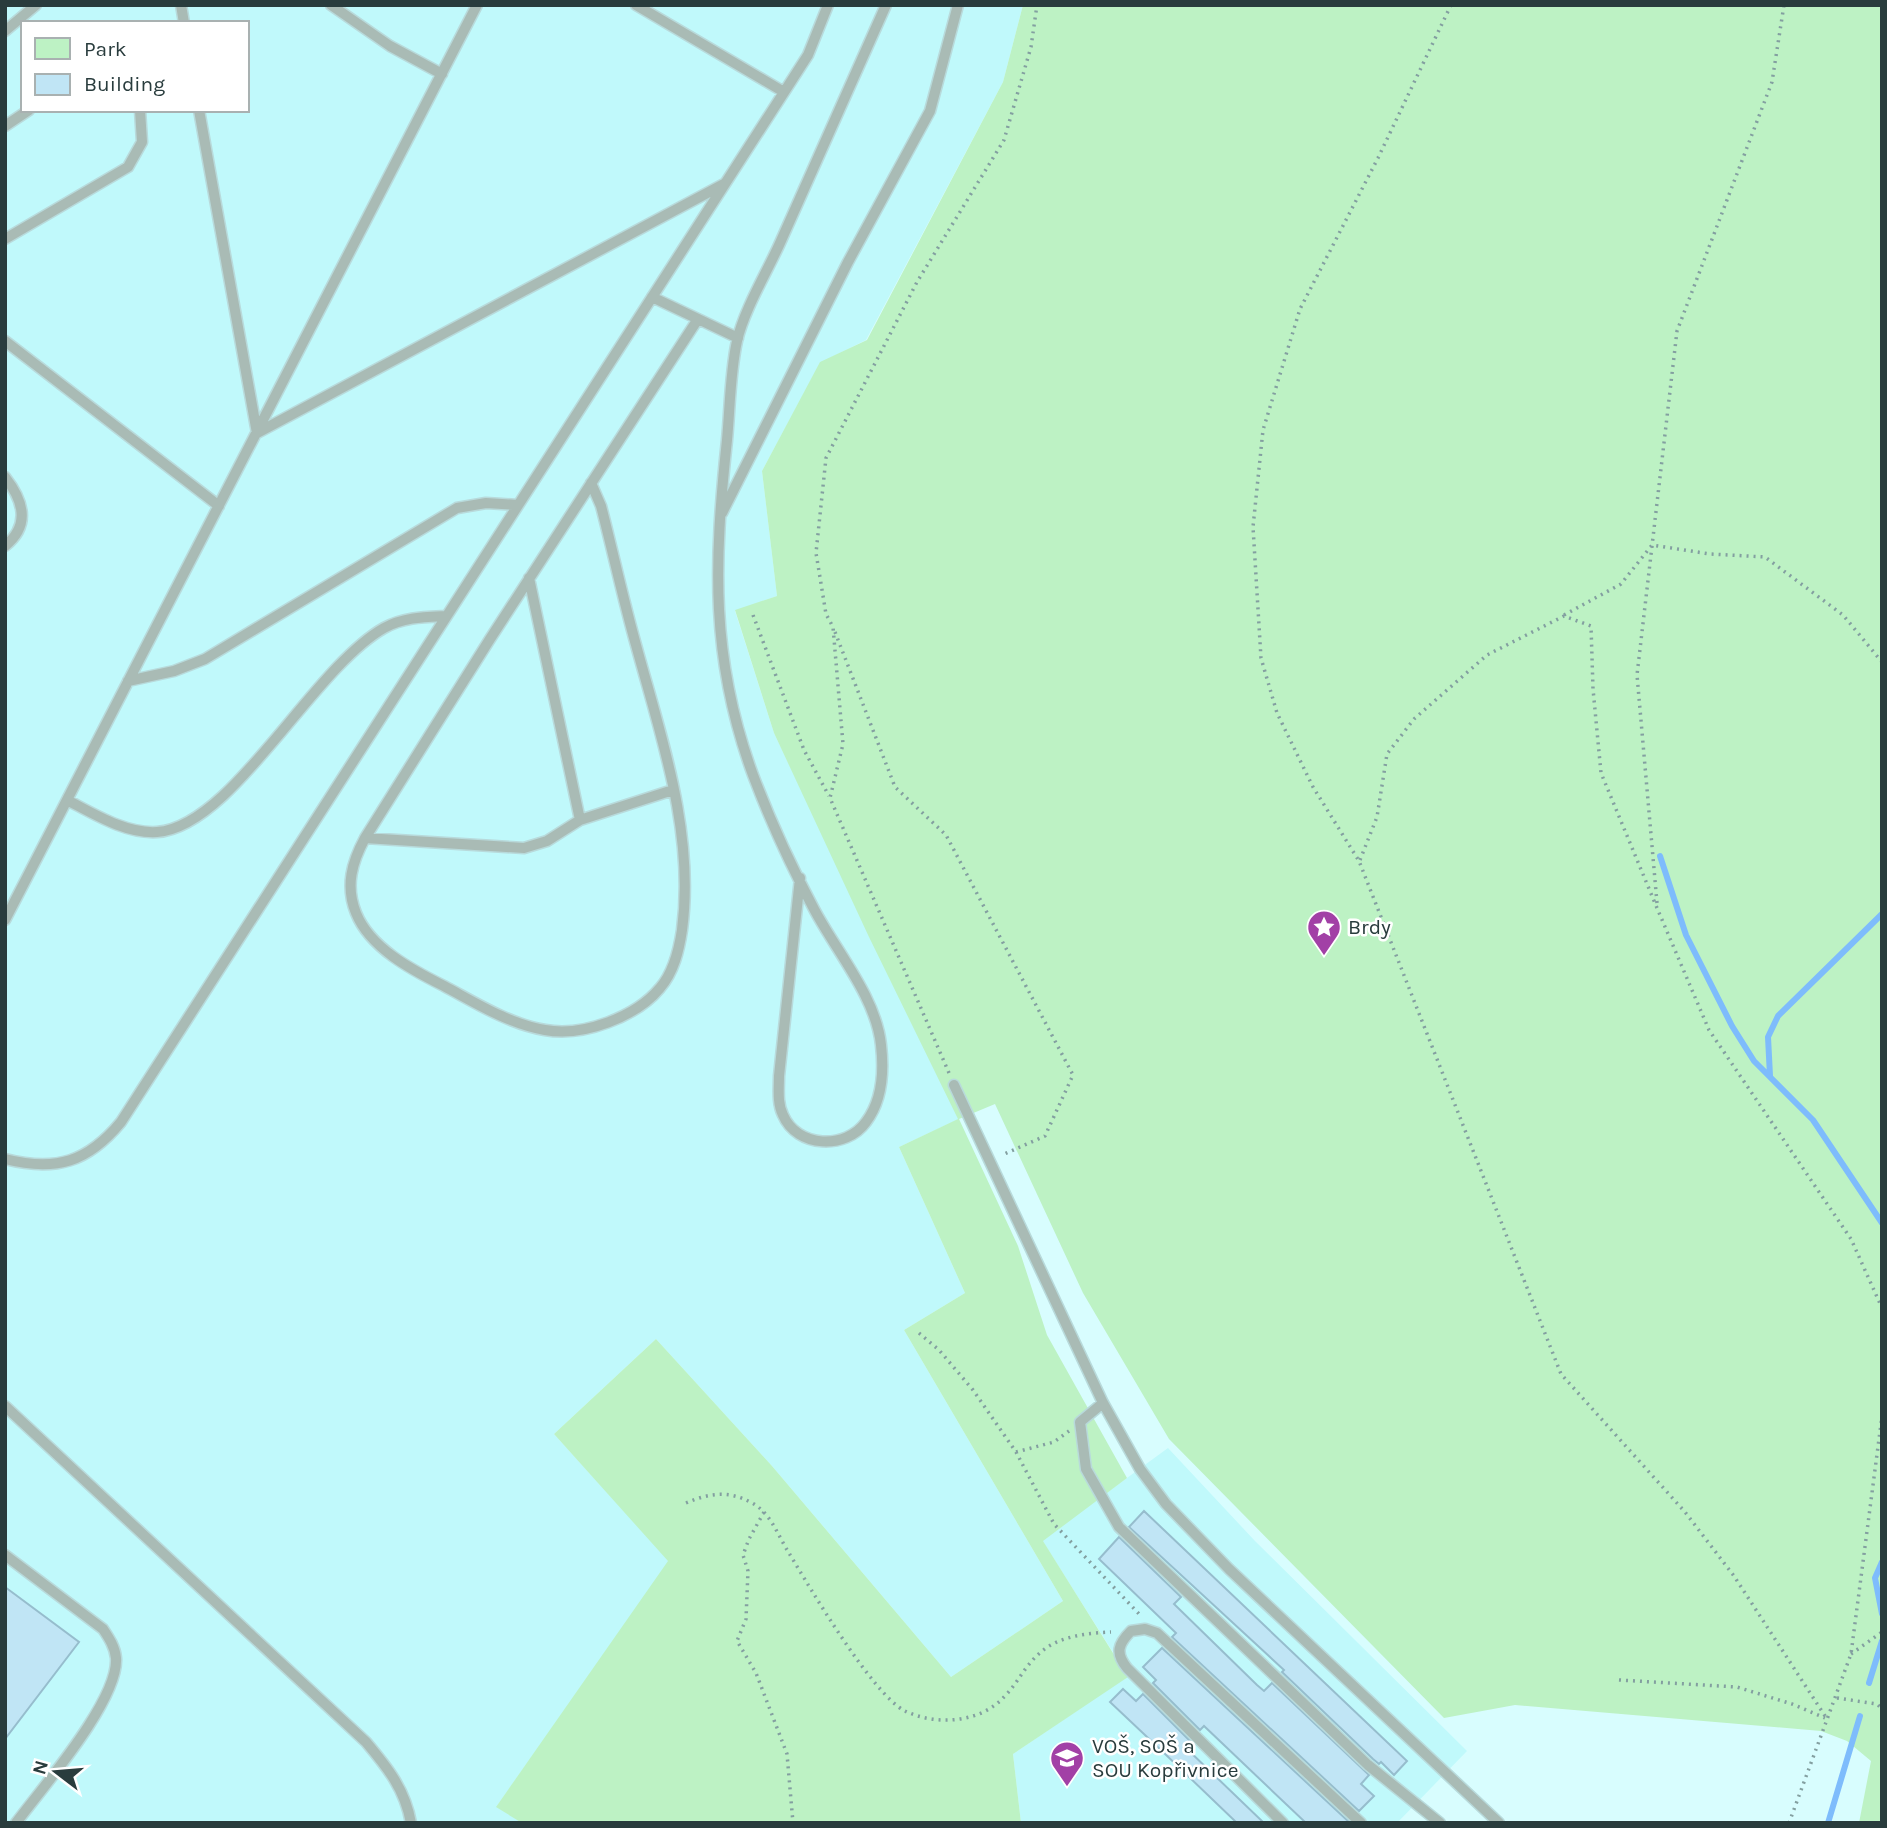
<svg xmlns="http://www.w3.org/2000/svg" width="1887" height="1828" font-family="Karla,sans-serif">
<rect width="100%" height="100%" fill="#d8fdfe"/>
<path fill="#c0f9fb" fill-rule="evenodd" d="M5,5H1023L1003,82L866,340L820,363L762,471L777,596L735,611L774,733L959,1119L899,1147L965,1293L904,1330L1063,1601L951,1677L772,1466L656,1339L554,1434L669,1561L497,1806L522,1823H5ZM23,23H247V110H23Z
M1168,1448L1255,1541L1467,1751L1397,1823H1021L1013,1754L1128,1676L1042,1540Z"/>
<path fill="#bdf2c4" d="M1023,5H1882V1823H1859L1871,1761L1847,1741L1821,1731L1515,1705L1444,1718L1169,1439L1083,1293L995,1104L959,1119L1018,1246L1047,1335L1127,1478L1043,1541L1128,1677L1013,1754L1021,1823H522L496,1807L668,1561L554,1434L656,1339L772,1466L951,1677L1063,1601L904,1330L965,1293L899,1147L958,1119L869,937L774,733L735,610L777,596L762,471L820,362L867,340L1003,82Z"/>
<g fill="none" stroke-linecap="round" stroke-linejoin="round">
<path stroke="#7ebcfc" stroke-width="6" d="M1660,856L1686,935L1732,1026L1754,1061L1813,1120L1882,1223
M1770,1076L1768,1037L1778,1016L1882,914
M1882,1562L1875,1578L1882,1614
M1869,1683L1882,1641
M1828,1823L1860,1716"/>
</g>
<path fill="#c0e5f5" stroke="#96bdcd" stroke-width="2" d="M1144,1511L1407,1761L1394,1775L1381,1762L1379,1764L1373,1759L1282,1672L1284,1670L1129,1527Z
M1119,1537L1181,1597L1174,1604L1257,1685L1264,1691L1272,1683L1369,1775L1361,1784L1374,1796L1359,1811L1172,1637L1176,1633L1099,1559Z
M5,1587L79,1642L5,1739Z
M1162,1648L1349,1822L1306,1823L1204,1726L1200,1730L1153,1683L1156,1680L1143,1667Z
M1123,1689L1136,1701L1143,1694L1190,1741L1186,1748L1264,1823H1237L1163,1752L1110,1702Z"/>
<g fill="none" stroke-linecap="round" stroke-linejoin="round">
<g stroke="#b8dadb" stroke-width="13">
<path id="lane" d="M181,5L184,23
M331,5L390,46L442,74
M636,5L784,92
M5,31L36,5
M199,110L257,433L724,184
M5,126L29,110
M5,239L128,167L142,142L140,110
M652,297L738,338
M5,341L219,506
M5,477C23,500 31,525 5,546
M591,483L601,506C613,552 623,599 636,645C661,737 695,833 682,930C679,950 674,972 660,988C636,1017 583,1037 545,1030C509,1024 476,1003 444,986C412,970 370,948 356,913C345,886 352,862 365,838L490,639L698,319
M722,513L848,262L930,111L958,5
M529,578L580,820
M128,681L174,671L205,659L457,508L486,503L518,505
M67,800C94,814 126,834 157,832C232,827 312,669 384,628C404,617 425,617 446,616
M365,838L524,848L547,841L580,820L673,790
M800,878L779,1076C779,1089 777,1103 783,1115C797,1148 846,1150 866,1122C882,1101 884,1071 881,1045C876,997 836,951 814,909C791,866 770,820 753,775C710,658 714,562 727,440C730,408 730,373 737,341C744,310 767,272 780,243C815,164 851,84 886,5
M5,920L477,5
M954,1085L1103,1403L1140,1469L1166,1504L1229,1569L1499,1823
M5,1159C56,1172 88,1162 121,1122L808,55L828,5
M1103,1403L1080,1422L1086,1469L1119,1527L1368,1765L1440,1823
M5,1406L366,1742C387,1767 405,1789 411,1823
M5,1555L103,1629C109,1638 115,1647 116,1658C119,1700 42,1788 16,1823
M1283,1823L1127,1668C1115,1653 1118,1644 1131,1631L1145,1629L1157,1633L1361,1823"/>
</g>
<path stroke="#839fa0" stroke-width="3.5" stroke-dasharray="2 5" stroke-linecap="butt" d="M1451,5L1378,158L1300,309L1263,430L1253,527L1261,658L1277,713L1313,787L1359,861L1561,1374L1685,1512L1734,1576L1827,1719
M753,615L804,750L829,796
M1564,615L1621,584L1652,545L1710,554L1765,557L1843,615L1882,662
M835,632L895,787L946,835L1073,1075L1045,1136L1002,1155
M1360,860L1377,817L1387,754L1414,719L1487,655L1564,616L1591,626L1593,689L1601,773L1657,908L1709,1030L1851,1239L1882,1308
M1657,903L1637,675L1677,331L1772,82L1784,5
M949,1073L830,798L843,744L833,627L826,614L816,553L826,458L917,282L1004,140L1031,47L1037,5
M919,1333L939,1350L973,1390L1016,1452L1054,1524L1141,1616
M1016,1452L1054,1442L1069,1431
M686,1503C709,1493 729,1490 752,1503C771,1513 778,1536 789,1553C810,1588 873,1695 905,1711C936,1726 980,1723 1004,1697C1018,1683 1025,1665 1041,1652C1059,1636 1088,1633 1111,1632
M764,1512L749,1539L743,1555L748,1571L746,1619L737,1641L756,1673L787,1754L793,1823
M1851,1654L1882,1632
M1619,1680L1737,1687L1792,1704L1825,1718
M1837,1698L1877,1704L1882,1709
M1789,1823L1851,1654L1882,1416"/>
<use href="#lane" stroke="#a9bbb5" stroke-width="10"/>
</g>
<defs>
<g id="sight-pin" transform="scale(1.75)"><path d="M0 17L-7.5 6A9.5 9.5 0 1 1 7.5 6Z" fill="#a240a6" stroke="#fff"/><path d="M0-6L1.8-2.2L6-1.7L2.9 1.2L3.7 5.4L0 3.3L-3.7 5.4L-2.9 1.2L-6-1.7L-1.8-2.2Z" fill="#fff"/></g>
<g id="university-pin" transform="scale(1.75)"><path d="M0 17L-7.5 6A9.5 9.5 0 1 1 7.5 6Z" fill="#a240a6" stroke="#fff"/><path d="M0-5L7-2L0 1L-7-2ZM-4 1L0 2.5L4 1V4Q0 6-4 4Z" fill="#fff"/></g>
</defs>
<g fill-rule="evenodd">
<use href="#sight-pin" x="1324" y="927"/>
<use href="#university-pin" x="1067" y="1758"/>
</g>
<g text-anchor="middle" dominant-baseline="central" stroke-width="5" stroke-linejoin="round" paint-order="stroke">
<g font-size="21" fill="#293c3d" stroke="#fff" text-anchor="start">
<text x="1348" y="927">Brdy</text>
<text x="1092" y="1746">VOŠ, SOŠ a<tspan x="1092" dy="24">SOU Kopřivnice</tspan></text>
</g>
</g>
<rect width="1887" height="1828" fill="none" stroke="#293c3d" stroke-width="14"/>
<rect x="21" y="21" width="228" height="91" fill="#ffffff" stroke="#a9b1b1" stroke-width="2"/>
<rect x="35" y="38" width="35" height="21" fill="#bdf2c4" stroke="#a9b1b1" stroke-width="2"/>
<text x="84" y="56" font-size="21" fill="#293c3d">Park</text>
<rect x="35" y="74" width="35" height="21" fill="#c0e5f5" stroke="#a9b1b1" stroke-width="2"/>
<text x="84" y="91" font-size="21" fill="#293c3d">Building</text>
<g transform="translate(56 1772) rotate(286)" stroke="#ffffff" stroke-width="5" paint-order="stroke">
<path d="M0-5L12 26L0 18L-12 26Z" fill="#293c3d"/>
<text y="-10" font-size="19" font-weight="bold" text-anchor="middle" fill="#293c3d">N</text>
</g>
</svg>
